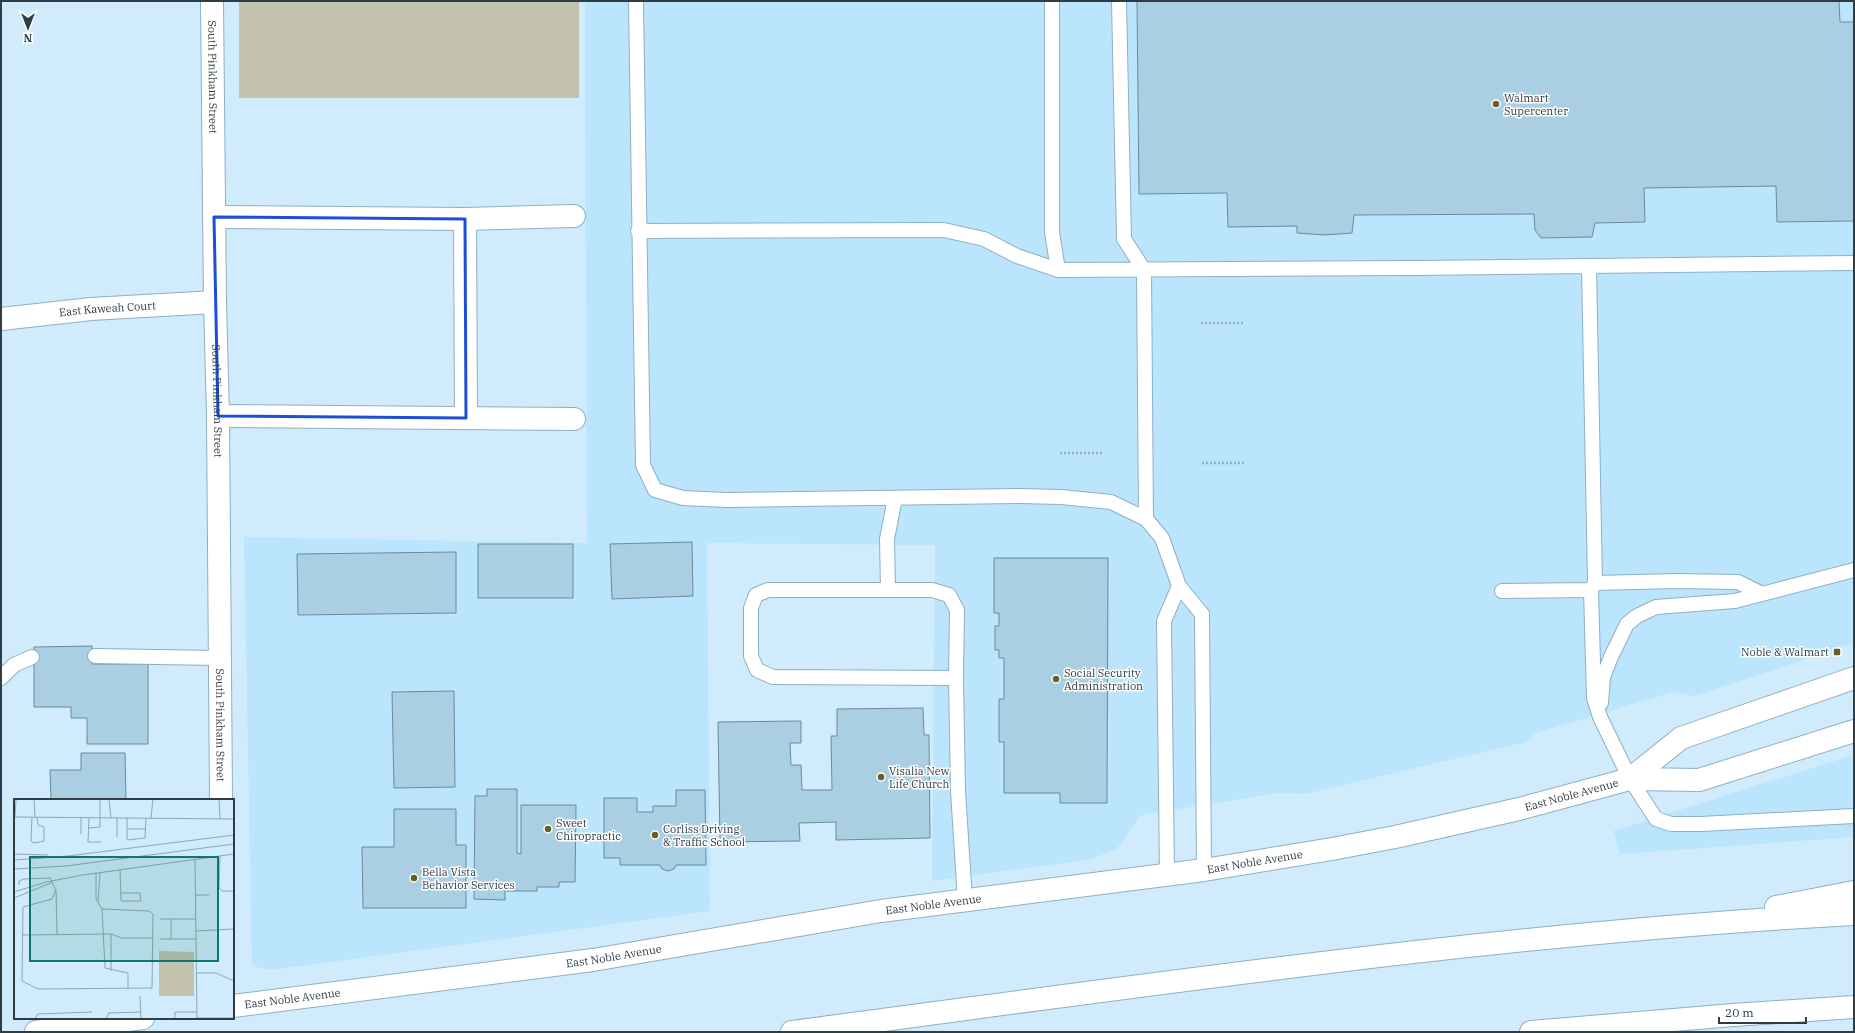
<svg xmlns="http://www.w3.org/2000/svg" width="1855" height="1033" font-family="'IBM Plex Serif',serif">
<rect width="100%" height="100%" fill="#d0ebfb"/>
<path fill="#bbe5fd" d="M585,1H1854V643L1694,696L1673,692L1536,733L1526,742L1305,794L1277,793L1141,815L1116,850L1087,860L932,881L935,545L707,543L710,911L271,970L252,966L244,537L587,543Z
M1854,755V837L1620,854L1613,831Z"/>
<path fill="#c3c2ac" d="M239,1H579V98H239Z"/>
<path fill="#aacee2" stroke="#6b8a9c" d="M1137,1H1839L1840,22H1854V221L1777,222L1776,186L1644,188L1645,222L1595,223L1592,237L1541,238L1535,230L1534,214L1354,215L1352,233L1325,235L1297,233V226L1228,227L1227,193L1139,194Z
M692,542L693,596L612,599L610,544Z
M478,544H573V598H478Z
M456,552V613L298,615L297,554Z
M994,558H1108L1107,803H1060V793H1004V742H999V699H1004V658H999V650H995V626H999V613H994Z
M92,646V664H148V744H87V718H71V707H34V647Z
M454,691L455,787L394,788L392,692Z
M923,708L924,735H929L930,838L836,840V822L799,823L800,841L720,842L718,722L801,721V743H790L791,765H801L802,790H832L831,736H837V709Z
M81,753H125L126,800H51L50,770H81Z
M487,789H517V853L521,854V805H576L575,882H559V887H537V891H505V900L474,899L475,796H487Z
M676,790H705L706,865H676L674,869L668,871L662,869L660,865H620V858H604V798H637V812H653V806H676Z
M394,809H456V845H466V908H363L362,847H394Z"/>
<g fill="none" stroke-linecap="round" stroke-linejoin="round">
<g stroke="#8fafc2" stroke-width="16">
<path id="service" d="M636,1L643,465L655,490L683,498L727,500L1021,496L1061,497L1111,502L1146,519L1162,538L1179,586L1202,614L1204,870
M1052,1V232L1058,270
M1119,1L1124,239L1144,270L1146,519
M638,231L944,230L984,239L1017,256L1058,270L1413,268L1854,263
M1589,266L1595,583L1591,590L1594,698L1600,717L1630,779L1656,819L1671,824H1701L1854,816
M1595,583L1676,581L1738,582L1760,593
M888,590L887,539L895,498
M1502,591L1591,590
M95,656L218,658
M1,678L14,665L32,657
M956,678L773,677L757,670L751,656V608L756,595L768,590H932L949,595L957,610L956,678L958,791L965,900
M1601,703L1603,677L1611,657L1627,624L1637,616L1656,607L1735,601L1854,570
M1167,875L1164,621L1179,586"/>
</g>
<g stroke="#8fafc2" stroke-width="24">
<g id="minor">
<path d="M214,217L465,219L574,216"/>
<path d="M465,219L466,418"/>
<path id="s1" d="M1,319L91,309L215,302"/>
<path d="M218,416L574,419"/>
</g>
</g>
<g stroke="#8fafc2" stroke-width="24">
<g id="tertiary">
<path id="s2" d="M212,1L215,302L218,416L221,800"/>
<path d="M1630,779L1681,738L1854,678"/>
<path id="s3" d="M233,1006L593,960L881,911L1204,870L1332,849L1395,837L1519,809L1630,779L1699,780L1854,731"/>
<path d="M36,1032L143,1018"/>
</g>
</g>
<g stroke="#8fafc2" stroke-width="24">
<path id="motorway" d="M1776,907L1854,892
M792,1032C1145,986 1498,933 1854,914
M1531,1032L1733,1015L1854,1007"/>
</g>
<path stroke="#99afbc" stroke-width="2.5" stroke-dasharray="2 2" stroke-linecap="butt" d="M1201,323H1243
M1060,453H1104
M1202,463H1245"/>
<use href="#service" stroke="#fff" stroke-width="14"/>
<use href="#minor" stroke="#fff" stroke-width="22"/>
<use href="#tertiary" stroke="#fff" stroke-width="22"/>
<use href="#motorway" stroke="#fff" stroke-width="22"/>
</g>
<path fill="none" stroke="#1d4ed8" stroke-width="3" stroke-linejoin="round" d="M214,217L465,219L466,418L218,416Z"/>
<g fill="#655f2c" stroke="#fff" stroke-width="1.5">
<circle cx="1496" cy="104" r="4"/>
<rect x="1833" y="648" width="8" height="8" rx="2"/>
<circle cx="1056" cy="679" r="4"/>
<circle cx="881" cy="777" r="4"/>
<circle cx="548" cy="829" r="4"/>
<circle cx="655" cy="835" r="4"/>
<circle cx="414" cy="878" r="4"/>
</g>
<g text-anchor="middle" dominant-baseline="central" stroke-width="3" stroke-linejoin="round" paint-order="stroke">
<g font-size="11" fill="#2e3c43" stroke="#fff">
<text stroke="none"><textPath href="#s2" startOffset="76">South Pinkham Street</textPath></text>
<text stroke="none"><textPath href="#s1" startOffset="107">East Kaweah Court</textPath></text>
<text stroke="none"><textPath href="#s2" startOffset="400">South Pinkham Street</textPath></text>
<text stroke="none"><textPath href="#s2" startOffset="724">South Pinkham Street</textPath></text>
<text stroke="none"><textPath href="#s3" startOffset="1356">East Noble Avenue</textPath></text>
<text stroke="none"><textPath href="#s3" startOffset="1032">East Noble Avenue</textPath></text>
<text stroke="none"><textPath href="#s3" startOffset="708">East Noble Avenue</textPath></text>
<text stroke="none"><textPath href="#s3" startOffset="384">East Noble Avenue</textPath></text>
<text stroke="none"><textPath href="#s3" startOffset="60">East Noble Avenue</textPath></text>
</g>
<g font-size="11" fill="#2e3c43" stroke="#fff" text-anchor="start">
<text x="1504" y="98">Walmart<tspan x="1504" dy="13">Supercenter</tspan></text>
<text x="1829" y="652" text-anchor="end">Noble &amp; Walmart</text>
<text x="1064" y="673">Social Security<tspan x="1064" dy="13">Administration</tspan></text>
<text x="889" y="771">Visalia New<tspan x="889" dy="13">Life Church</tspan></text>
<text x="556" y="823">Sweet<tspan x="556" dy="13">Chiropractic</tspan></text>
<text x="663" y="829">Corliss Driving<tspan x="663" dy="13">&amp; Traffic School</tspan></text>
<text x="422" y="872">Bella Vista<tspan x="422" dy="13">Behavior Services</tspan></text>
</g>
</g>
<g transform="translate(14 799)">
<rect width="220" height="220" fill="#d0ebfb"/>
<path d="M145,152L180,153V197H145Z" fill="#c3c2ac"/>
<path fill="none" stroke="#8fa5b1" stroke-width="1" d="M20,0L21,18M95,0L97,19M205,0L206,20M0,18L220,20M1,18L2,0M18,18L17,42L20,44L30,42V28L24,26L23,18M67,19V35M75,19L74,43H87M113,19V41L131,39L132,19M137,19L139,0M75,29L86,28V0M113,30H131M103,38V19M0,55L34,56M206,57L205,89L208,92H220M181,60L183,220M0,61L54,57L220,36M0,70L52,67L220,45M106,71L107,101L108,102H127L126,94H107M5,86V82L10,80L36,79L42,92L43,135M42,90L38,100L9,108L8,182L24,190L138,189L139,115L135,112L88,110L82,100V74M0,93L32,83L69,76L220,55M182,96H195M0,99L39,83M84,103L86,74M0,108V168M88,110L91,169L114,174V189M146,120H182M157,120V140M182,132L220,130M97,135V172M8,136L97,135L108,139H139M146,140H182M183,174H202L220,182M126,197L127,220M183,219H220M21,220L24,215L78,213M92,220L95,214L127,213M161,220V213H183"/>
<path fill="#0f766e" fill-opacity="0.15" stroke="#0f766e" stroke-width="2" d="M16,58H204V162H16Z"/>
<rect width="220" height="220" fill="none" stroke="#2e3c43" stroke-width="2"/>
</g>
<rect width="1855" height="1033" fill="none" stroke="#2e3c43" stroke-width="4"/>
<g transform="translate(28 28) rotate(180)" stroke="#ffffff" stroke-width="3" paint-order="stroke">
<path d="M0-3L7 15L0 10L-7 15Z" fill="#2e3c43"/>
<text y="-6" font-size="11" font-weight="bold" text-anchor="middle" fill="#2e3c43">N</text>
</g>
<path d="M1719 1017v6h87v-6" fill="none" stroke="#2e3c43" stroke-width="2"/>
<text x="1725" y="1017" font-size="12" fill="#2e3c43" stroke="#ffffff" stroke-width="3" paint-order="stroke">20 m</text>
</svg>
